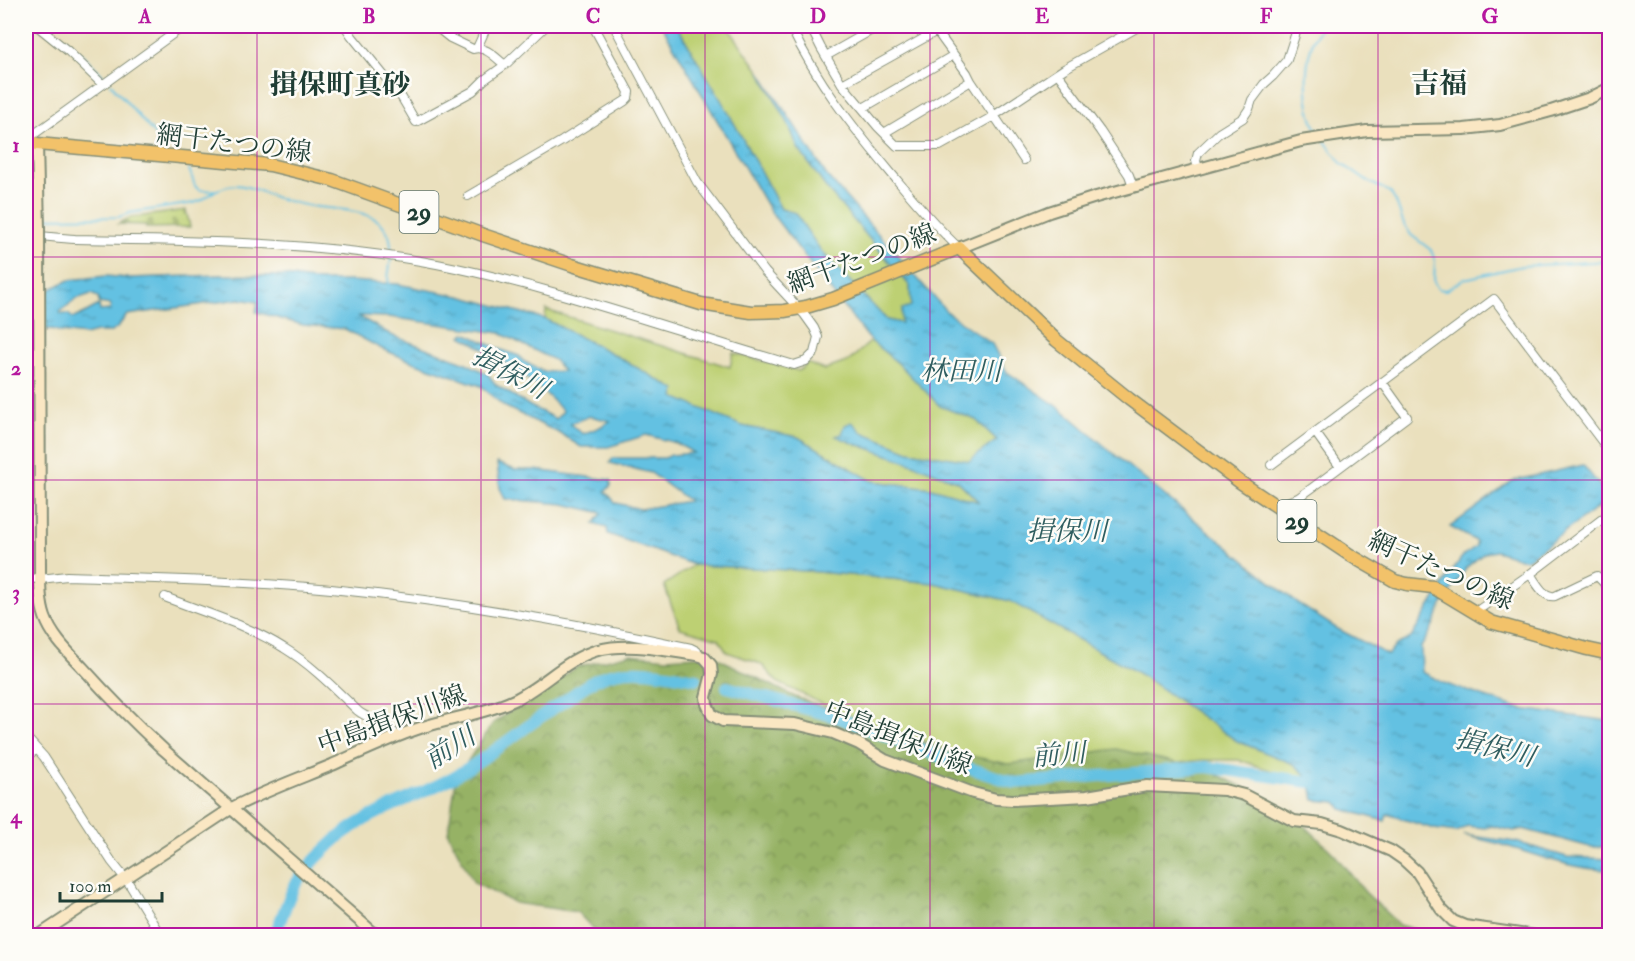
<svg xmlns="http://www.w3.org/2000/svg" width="1635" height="961" font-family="'IM FELL Double Pica','Noto Serif JP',serif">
<defs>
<pattern id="forest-crowns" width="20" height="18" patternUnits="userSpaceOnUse" patternTransform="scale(1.5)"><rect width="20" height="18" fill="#96b265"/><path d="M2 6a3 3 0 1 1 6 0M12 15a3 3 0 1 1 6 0" fill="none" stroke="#7a9254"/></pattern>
<pattern id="cemetery-stones" width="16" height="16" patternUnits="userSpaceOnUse" patternTransform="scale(1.5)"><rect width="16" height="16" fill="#bdd073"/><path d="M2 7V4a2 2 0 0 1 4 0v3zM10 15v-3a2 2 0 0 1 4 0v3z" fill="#99aa5f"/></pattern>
<pattern id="water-ripples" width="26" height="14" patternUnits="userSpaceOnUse" patternTransform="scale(1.5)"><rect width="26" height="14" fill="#64c1e2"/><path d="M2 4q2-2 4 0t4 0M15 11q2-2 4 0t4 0" fill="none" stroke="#529eb8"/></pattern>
</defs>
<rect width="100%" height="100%" fill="#fdfcf7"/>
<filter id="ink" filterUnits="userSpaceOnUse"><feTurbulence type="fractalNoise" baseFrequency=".0167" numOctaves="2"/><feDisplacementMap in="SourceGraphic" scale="12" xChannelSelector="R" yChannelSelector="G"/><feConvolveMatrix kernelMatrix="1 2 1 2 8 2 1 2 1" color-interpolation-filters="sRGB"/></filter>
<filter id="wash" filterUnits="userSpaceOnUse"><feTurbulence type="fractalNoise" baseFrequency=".008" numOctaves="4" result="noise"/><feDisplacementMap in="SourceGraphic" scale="24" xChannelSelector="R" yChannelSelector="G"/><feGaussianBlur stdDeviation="1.35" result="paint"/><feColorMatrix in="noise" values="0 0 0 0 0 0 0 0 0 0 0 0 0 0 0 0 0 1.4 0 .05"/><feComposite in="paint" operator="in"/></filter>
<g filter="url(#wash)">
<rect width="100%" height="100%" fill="#eae0bd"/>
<path fill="#bdd073" stroke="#6e8654" stroke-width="1.5" d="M677,26H727L760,72L788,123L798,148L827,189L910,286L911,307L901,323L887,320L821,251L795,213L781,209L727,110Z
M546,310L730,367L733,353L799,371L807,363L824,370L849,361L871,341L899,364L940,406L976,420L997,440L969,461L909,451L862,432L852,423L842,434L837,436L853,443L911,463L959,482L980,503L931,488L872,481L798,437L742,426L673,397L675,389L613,354L545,319Z
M694,565L807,571L934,583L1010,601L1140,674L1237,741L1294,764L1310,778L1308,785L1299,783L1276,772L1239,760H1202L1155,766L1104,770L988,763L837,711L777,682L761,664L727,652L719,639L680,628L664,585Z"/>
<path fill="url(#forest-crowns)" stroke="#5a784c" stroke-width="1.5" d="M630,654L667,658L712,655L795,697L946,751L1009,764L1116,749L1208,770L1289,810L1335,855L1365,892L1399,925L1434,935H599L577,912L515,903L474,883L448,833L456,779L493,723L577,667Z"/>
<path fill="url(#cemetery-stones)" stroke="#6e8654" stroke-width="1.5" d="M186,210L190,227L146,228V225L118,224L129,218Z"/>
<path fill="url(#water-ripples)" stroke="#427f8b" stroke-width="1.5" fill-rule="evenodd" d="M662,26H677L727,110L781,209L795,213L821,251L887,320L901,323L902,309L911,306L910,286L827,189L798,148L788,123L760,72L827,176L948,313L992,344L1007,372L1060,408L1133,470L1297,603L1336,628L1388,655L1396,645L1411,638L1446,580L1462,557L1476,546V541L1450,527L1512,481L1583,465L1606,493L1607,496L1605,502L1526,560L1496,551L1484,553L1467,567L1443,603L1430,632L1421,647L1422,672L1446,684L1521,709L1609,721V847H1590L1523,829L1514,831L1492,826L1485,828L1467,826L1457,832L1434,829L1387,814L1385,821L1342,809L1337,802L1314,800L1310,779L1294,764L1237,741L1140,674L1010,601L934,583L807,571L694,565L608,534L607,528L594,524L602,513L564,504L505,499L500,488L497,463L515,470H535L611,480V486L605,491L616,503L640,509L689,501L651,473L610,463L613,458H665L671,455L694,453L676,443L646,435L608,447H581L561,434L504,406L481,386L416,363L382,349L345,329L303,325L256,312L258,302L239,299L127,315L117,328L111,332H96L85,335L61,332L52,329L26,332V301L69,280L106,276L128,278L221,275L285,276L319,281H351L397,284L460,296L545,319L613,354L676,390L674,397L742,426L798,437L872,481L931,488L979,502L959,482L911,463L853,443L836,436L842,434L845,425L852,422L862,432L909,451L969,461L997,440L976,420L940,406L899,364L871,341L828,287L770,211ZM91,294L98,297L99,303L111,305L110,310L100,311L99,305L79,316L73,318L68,314H61L60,312L76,299ZM358,316L389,317L500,333L554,360L563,371L544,372L523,361L519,356L502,350L465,333L462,336C498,357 535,380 563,411L556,419L530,406L496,385L488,374L464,362L393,336ZM590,416L610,421L600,427L583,434L570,424Z
M1463,835L1516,842L1567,857L1609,859V870C1571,869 1536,855 1500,844C1487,841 1475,838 1463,835Z"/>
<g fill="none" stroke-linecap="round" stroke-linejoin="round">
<path stroke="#64c1e2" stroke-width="2" d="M45,26L85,57L106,79
M110,83L163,144
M1319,133C1302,109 1302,48 1322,26
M1324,140L1341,163L1365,180L1390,192L1396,202L1403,222L1411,235L1431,250L1435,261L1434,282L1438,289L1446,290L1464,279L1522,266L1610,261
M189,169L195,186L199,190C205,190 212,191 217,190C223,188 229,185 235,185C251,185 268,196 284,200C292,202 302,205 311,206C343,211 394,207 391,253
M26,218H35
M43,218L119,217L129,213L194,203L202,200L215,191
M389,285L388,278L391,258"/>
<path stroke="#64c1e2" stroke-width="12" d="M727,687L836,717L972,769L1015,783L1207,767L1310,782L1324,776
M274,936C281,921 288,898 295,885C303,872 316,858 328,847C360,814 415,799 455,776C492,755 524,727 560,704C577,692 594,677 615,673C641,667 670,675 696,679"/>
</g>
</g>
<g filter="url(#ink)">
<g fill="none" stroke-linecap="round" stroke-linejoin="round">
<g stroke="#848e78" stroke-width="10">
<path id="street" d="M37,26L68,51L102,84
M345,26L351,35L402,98L416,122L473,91L484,80L505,65L546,26
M435,26L450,38L473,49C485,45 496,58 505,65
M790,26C818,83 851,125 891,173C913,199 934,225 959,248
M810,26L821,48L842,84L878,127L897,146H940L992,117L1064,69L1140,26
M933,26L967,73L971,81L1024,160
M477,48L487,26
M826,56L879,26
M1058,74L1100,131L1129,175L1133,186
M842,84L937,31
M863,108L954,55
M884,133L971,81
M26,140L184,26
M1198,168L1196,161L1198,153L1219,133L1243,118L1249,109L1252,100L1264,84L1273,76L1287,60L1298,26
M468,196L562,141L625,101L628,98L629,92L593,26
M26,235C42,236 59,238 75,239C196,241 318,241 437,264C558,288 675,331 794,365L806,361L814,353L818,337L814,328L804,314L765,272L697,182L614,26
M1315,432L1340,467
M1271,465L1494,299L1610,452
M1276,506L1298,498L1312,488L1407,417L1382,382
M1530,574C1537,583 1543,598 1555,596L1597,576L1607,586L1610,584
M26,578L40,579L67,576C155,579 243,581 331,589C452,601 572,622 691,648L697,651V655
M165,597C205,613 248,625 284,648C312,665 335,689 358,711C369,720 391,724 397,737
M1474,613L1530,574L1610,513
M26,737L44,757L112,862L128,882L161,936
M26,755L37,750"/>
</g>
<g stroke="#848e78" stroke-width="14">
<path id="secondary" d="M37,144L39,229
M959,248L1049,212L1096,197L1301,141L1367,131L1464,129L1500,125L1551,111L1590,98L1610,88
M40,571C40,586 40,603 45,617C52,637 69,653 83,668C109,697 136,724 164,750L377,936
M38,936L232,808C264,791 298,779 332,765C361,752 390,738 420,728C451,718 483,714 512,701C543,687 565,659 598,650C631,642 665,651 697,655L704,657L711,665L712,674L706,697L707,704L712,715L723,721L795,724L833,733L859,744L885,760L973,793L996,799L1013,800L1087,796L1147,786L1224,790L1244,795L1294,821L1322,824L1342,830L1391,851L1404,860L1417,872L1441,909L1453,921L1465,926L1535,936"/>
</g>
<g stroke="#848e78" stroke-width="15">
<path id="primary" d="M26,139L37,144L270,165L332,180L486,236L572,265L701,304L751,312L784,311L806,307L833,299L959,248L1056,340L1129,399L1240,482L1350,555L1395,581L1407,584L1433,587L1491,622L1587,649L1610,654"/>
</g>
<use href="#street" stroke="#fff" stroke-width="8"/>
<use href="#secondary" stroke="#fae7c3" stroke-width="10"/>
<use href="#primary" stroke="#f2c26a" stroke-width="12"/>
<g stroke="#848e78" stroke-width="14" stroke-linecap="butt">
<path id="secondary-bridge" d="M39,229L40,571"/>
</g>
<use href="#secondary-bridge" stroke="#fae7c3" stroke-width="10"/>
</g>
</g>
<path fill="none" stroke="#b5179e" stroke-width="1.5" stroke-opacity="0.55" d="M257,26V936M481,26V936M705,26V936M930,26V936M1154,26V936M1378,26V936M26,257H1610M26,480H1610M26,704H1610"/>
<g text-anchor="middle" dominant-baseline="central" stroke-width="5" stroke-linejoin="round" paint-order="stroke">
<g fill="#fdfcf7" stroke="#62766e" stroke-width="1.5">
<rect x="399.5" y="191" width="39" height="42" rx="4.5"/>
<rect x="1277.5" y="500" width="39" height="42" rx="4.5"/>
</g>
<g font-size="24" font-weight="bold" fill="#1f3d34">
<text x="419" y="212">29</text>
<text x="1297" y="521">29</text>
</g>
<g font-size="26" fill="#1f3d34" stroke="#fdfcf7">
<text transform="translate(234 144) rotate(7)">網干たつの線</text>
<text transform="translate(862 259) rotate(-20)">網干たつの線</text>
<text transform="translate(1441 571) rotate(24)">網干たつの線</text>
<text transform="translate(392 720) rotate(-20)">中島揖保川線</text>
<text transform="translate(898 738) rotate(22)">中島揖保川線</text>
</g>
<g font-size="27" font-style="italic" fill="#305e60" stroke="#fdfcf7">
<text x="961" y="371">林田川</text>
<text transform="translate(510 373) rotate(28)">揖保川</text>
<text x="1067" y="531">揖保川</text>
<text transform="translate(450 748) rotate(-32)">前川</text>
<text transform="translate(1495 748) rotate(14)">揖保川</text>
<text transform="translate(1059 755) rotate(-5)">前川</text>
</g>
<g font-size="28" font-weight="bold" fill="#1f3d34" stroke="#fdfcf7">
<text x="1439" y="84">吉福</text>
<text x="340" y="85">揖保町真砂</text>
</g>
</g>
<rect width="1635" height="961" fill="none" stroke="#fdfcf7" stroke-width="66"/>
<path d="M60 892v9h102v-9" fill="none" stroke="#1f3d34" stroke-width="3"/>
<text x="69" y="892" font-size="18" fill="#1f3d34" stroke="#fdfcf7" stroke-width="4.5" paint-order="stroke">100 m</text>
<rect x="33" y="33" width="1569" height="895" fill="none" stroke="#b5179e" stroke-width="2"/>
<g font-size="20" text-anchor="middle" font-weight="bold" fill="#b5179e">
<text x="145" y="23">A</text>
<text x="369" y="23">B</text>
<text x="593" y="23">C</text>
<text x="818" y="23">D</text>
<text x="1042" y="23">E</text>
<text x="1266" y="23">F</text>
<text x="1490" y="23">G</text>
<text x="16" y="152">1</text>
<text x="16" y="375">2</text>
<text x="16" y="599">3</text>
<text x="16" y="823">4</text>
</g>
</svg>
